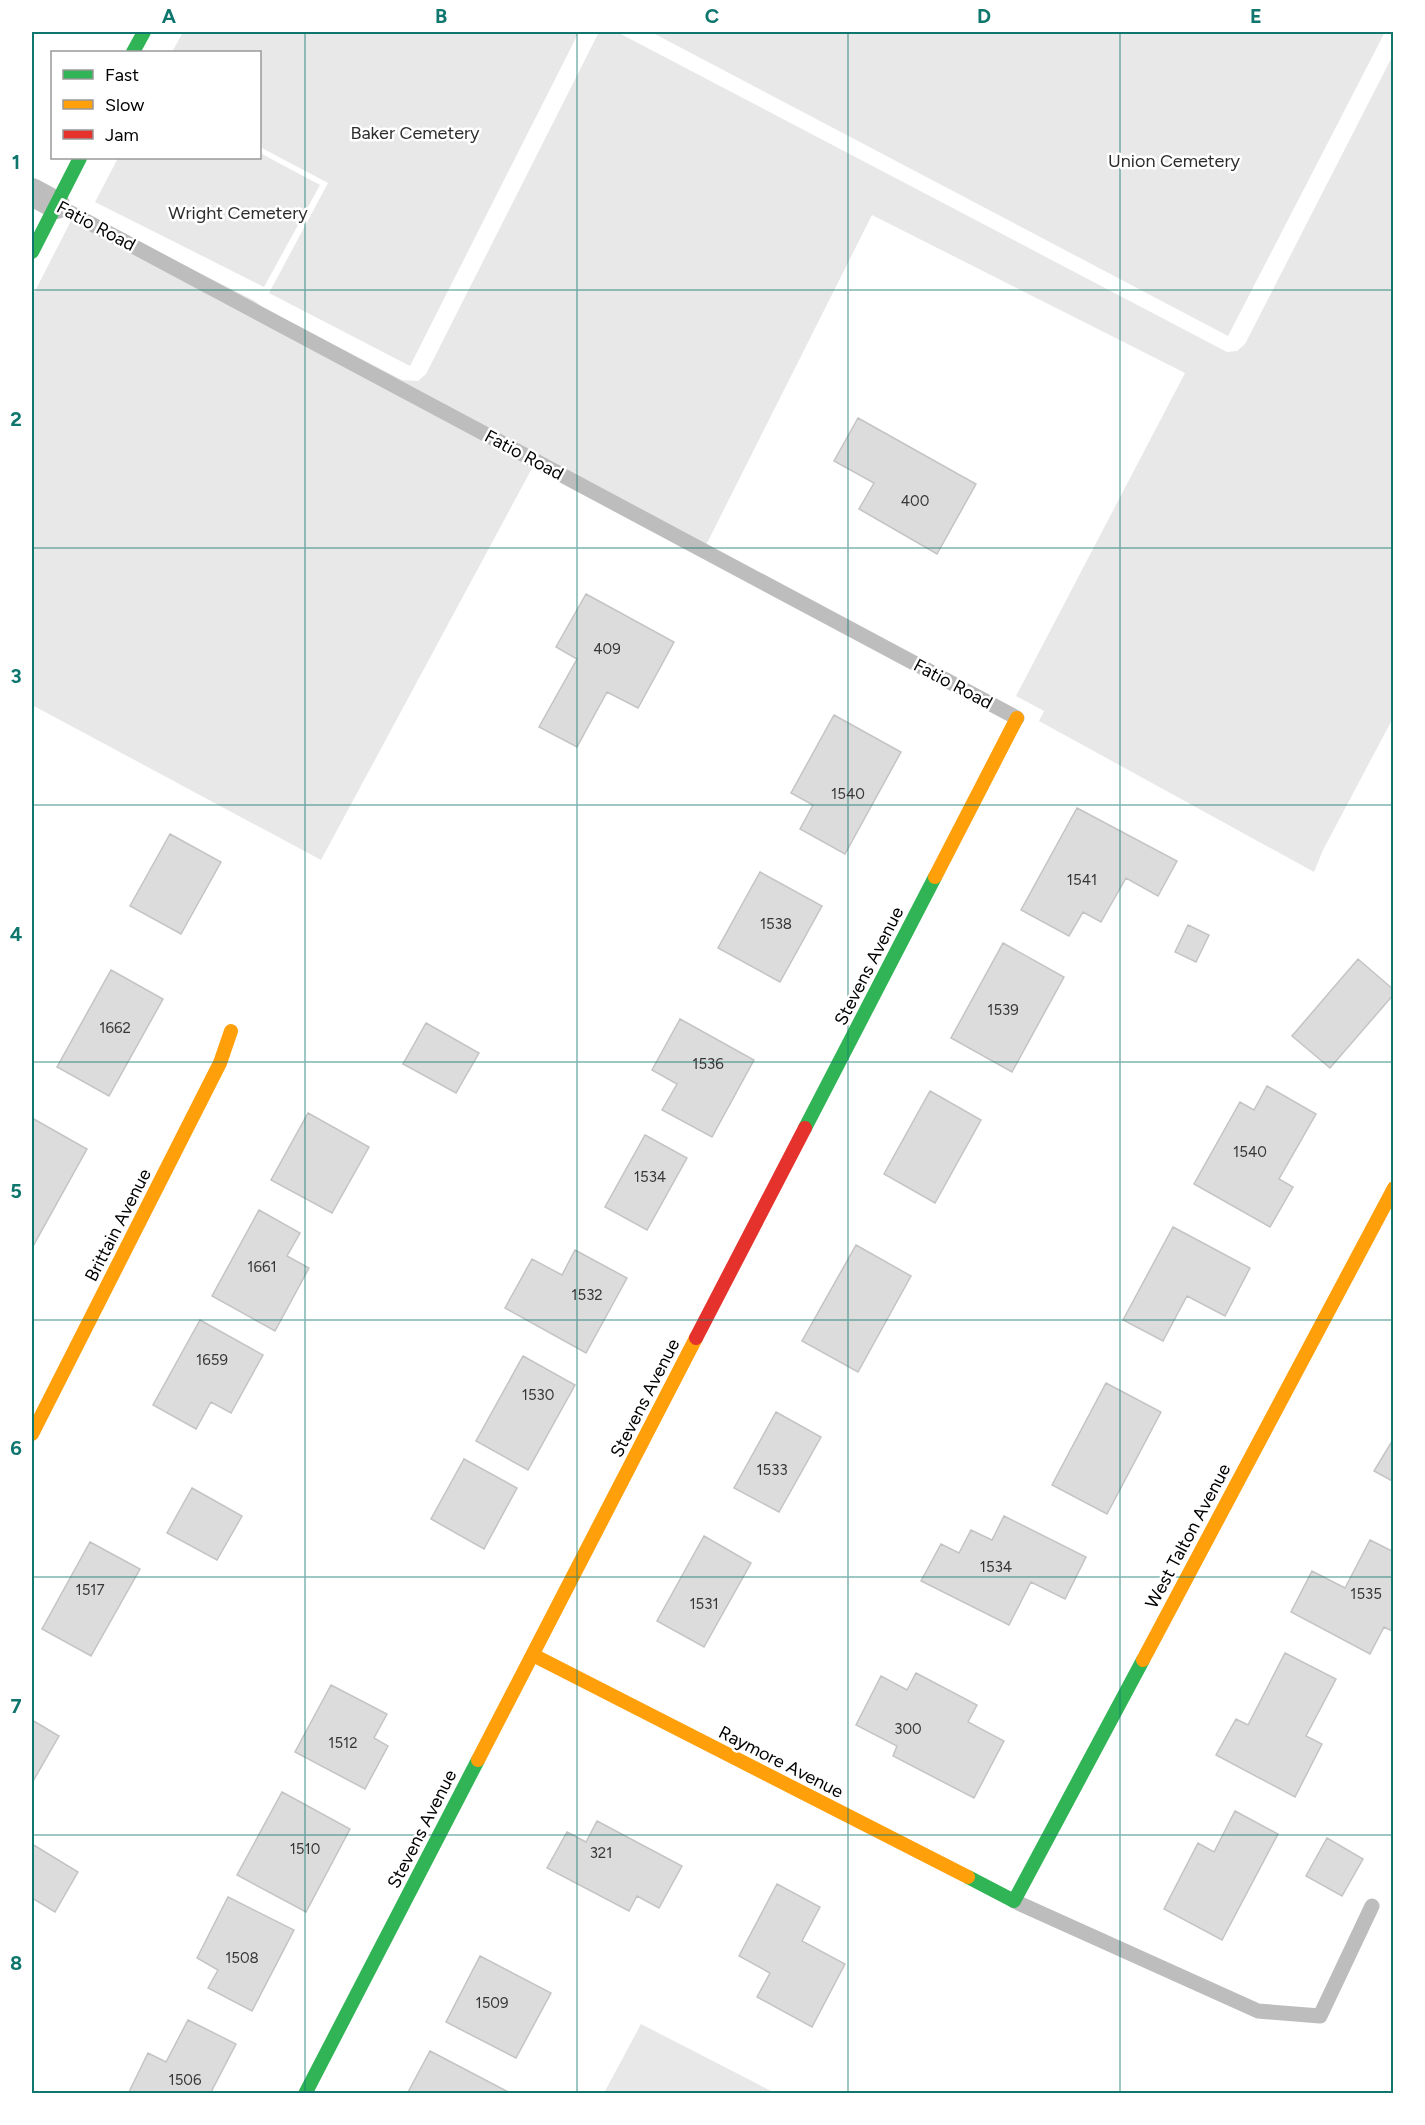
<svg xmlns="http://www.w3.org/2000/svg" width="1425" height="2125" font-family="Figtree,sans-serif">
<rect width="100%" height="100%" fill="#fff"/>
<path fill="#e8e8e8" d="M183,32H579L410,366L269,293L328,183L260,147V52H172Z
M599,32H617L1227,352L1237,351L1245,344L1393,55V718L1323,850L1314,872L1039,721L1044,711L1016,696L1185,373L872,215L701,555L537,459L321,860L32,705V297L78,207L87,216L255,301L262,307L402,380L418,381L426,374Z
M651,32H1385L1228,336Z
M260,153L320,185L264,287L95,202L118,158H260Z
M641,2024L775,2093H604Z"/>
<path fill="#dcdcdc" stroke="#c4c4c4" stroke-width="1.5" d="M858,418L976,484L937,554L859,509L874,483L834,461Z
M586,594L674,642L638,708L607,692L577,747L539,727L577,659L556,647Z
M834,715L901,752L845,854L800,829L813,805L791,793Z
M1077,808L1177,861L1158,896L1126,878L1101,922L1083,912L1069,936L1021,910Z
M170,834L221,862L181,934L130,906Z
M760,872L822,906L780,982L718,948Z
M1188,925L1209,935L1196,962L1175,952Z
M1003,943L1064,977L1012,1072L951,1038Z
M1358,959L1394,990V994L1330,1068L1292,1036Z
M111,970L163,999L109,1096L57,1067Z
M680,1019L754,1060L712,1137L662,1110L677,1084L652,1070Z
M426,1023L479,1053L456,1093L403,1064Z
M1267,1086L1316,1114L1279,1179L1293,1187L1270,1227L1194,1184L1240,1102L1254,1110Z
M930,1091L981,1120L935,1203L884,1174Z
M308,1113L369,1147L332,1213L271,1180Z
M32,1118L87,1149L32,1248Z
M645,1135L687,1158L647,1230L605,1207Z
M259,1210L300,1233L287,1256L309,1268L275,1331L212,1296Z
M1173,1227L1250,1268L1225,1316L1187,1296L1163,1341L1123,1320Z
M856,1245L911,1276L858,1372L802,1341Z
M575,1250L627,1278L586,1353L505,1308L532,1259L562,1275Z
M200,1320L263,1355L231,1413L211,1402L196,1429L153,1405Z
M523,1356L575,1385L528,1470L476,1441Z
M1106,1383L1161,1412L1107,1514L1052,1485Z
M776,1412L821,1437L779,1512L734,1488Z
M1394,1438V1482L1374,1471Z
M464,1459L517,1488L484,1549L431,1519Z
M192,1488L242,1516L217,1560L167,1533Z
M1004,1516L1086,1557L1065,1599L1031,1582L1009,1625L921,1581L941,1544L959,1553L971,1530L992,1540Z
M704,1536L751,1563L704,1647L657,1621Z
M1370,1540L1394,1552V1632L1384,1627L1370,1654L1291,1612L1312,1571L1345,1588Z
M90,1542L140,1569L91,1656L42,1629Z
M1285,1653L1336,1679L1306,1736L1322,1744L1295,1797L1216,1755L1236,1719L1248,1725Z
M916,1673L977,1705L968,1722L1004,1741L974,1798L893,1756L897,1746L856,1725L881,1676L907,1690Z
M331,1685L387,1714L374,1738L388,1746L365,1789L295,1752Z
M32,1720L59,1736L32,1783Z
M282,1792L350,1829L306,1912L237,1875Z
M1235,1811L1278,1834L1222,1940L1164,1909L1198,1843L1214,1852Z
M597,1821L682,1866L659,1908L637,1896L629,1911L547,1868L567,1832L586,1842Z
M1327,1838L1363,1859L1342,1896L1306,1876Z
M32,1844L78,1872L55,1912L32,1898Z
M777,1884L820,1907L802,1941L845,1964L812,2027L757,1997L770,1973L739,1956Z
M228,1897L294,1930L252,2011L208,1988L218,1970L197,1958Z
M480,1956L551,1993L516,2058L446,2022Z
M188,2020L236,2044L210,2094H128L148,2053L166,2062Z
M430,2051L512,2094H407Z"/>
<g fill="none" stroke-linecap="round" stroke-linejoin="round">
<path stroke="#bdbdbd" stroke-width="15" d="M56,205L1017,718
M1014,1901L1258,2011L1320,2016L1372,1906"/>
<path stroke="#bdbdbd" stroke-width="28" d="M32,192L56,205"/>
<path stroke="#30b455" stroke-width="14" d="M133,52L144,32
M32,252L80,158
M805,1128L935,877
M968,1877L1014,1901L1143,1660
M305,2094L478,1760"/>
<path stroke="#ff9f0a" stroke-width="14" d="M935,877L1017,718
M32,1434L220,1063L231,1031
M533,1655L968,1877
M1143,1660L1394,1188
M478,1760L696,1338"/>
<path stroke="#e5322d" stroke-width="14" d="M696,1338L805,1128"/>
</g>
<path fill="none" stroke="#0f766e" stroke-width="1.5" stroke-opacity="0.55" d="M305,32V2094M577,32V2094M848,32V2094M1120,32V2094M32,290H1394M32,548H1394M32,805H1394M32,1062H1394M32,1320H1394M32,1577H1394M32,1835H1394"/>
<g text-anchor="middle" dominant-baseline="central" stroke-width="5" stroke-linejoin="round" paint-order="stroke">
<g font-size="15" fill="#373737">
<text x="915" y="501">400</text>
<text x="607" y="649">409</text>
<text x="848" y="794">1540</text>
<text x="1082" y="880">1541</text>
<text x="776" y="924">1538</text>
<text x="1003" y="1010">1539</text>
<text x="115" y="1028">1662</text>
<text x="708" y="1064">1536</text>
<text x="1250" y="1152">1540</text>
<text x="650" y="1177">1534</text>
<text x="262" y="1267">1661</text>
<text x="587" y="1295">1532</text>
<text x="212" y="1360">1659</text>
<text x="538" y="1395">1530</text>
<text x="772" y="1470">1533</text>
<text x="996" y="1567">1534</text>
<text x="90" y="1590">1517</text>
<text x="1366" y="1594">1535</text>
<text x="704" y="1604">1531</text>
<text x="908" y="1729">300</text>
<text x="343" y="1743">1512</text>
<text x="305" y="1849">1510</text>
<text x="601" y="1853">321</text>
<text x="242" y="1958">1508</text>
<text x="492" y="2003">1509</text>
<text x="185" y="2080">1506</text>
</g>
<g font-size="18" fill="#2d2d2d" stroke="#fff">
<text x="415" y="133">Baker Cemetery</text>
<text x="1174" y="161">Union Cemetery</text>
<text x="238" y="213">Wright Cemetery</text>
</g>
<g font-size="18" fill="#000" stroke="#fff">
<text transform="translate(96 226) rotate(28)">Fatio Road</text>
<text transform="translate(524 455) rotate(28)">Fatio Road</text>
<text transform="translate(953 684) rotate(28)">Fatio Road</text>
<text transform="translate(869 966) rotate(-63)">Stevens Avenue</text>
<text transform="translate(118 1225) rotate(-63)">Brittain Avenue</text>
<text transform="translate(645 1398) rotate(-63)">Stevens Avenue</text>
<text transform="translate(1188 1536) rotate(-62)">West Talton Avenue</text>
<text transform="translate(781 1762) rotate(27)">Raymore Avenue</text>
<text transform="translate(422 1829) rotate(-63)">Stevens Avenue</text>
</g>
</g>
<rect width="1425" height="2125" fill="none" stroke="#ffffff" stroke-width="66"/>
<rect x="51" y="51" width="210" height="108" fill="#ffffff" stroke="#999999" stroke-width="1.5"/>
<rect x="63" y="70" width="30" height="9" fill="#30b455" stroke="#999999" stroke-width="1.5"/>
<text x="105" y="81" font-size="18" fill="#000000">Fast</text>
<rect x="63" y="100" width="30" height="9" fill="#ff9f0a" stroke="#999999" stroke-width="1.5"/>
<text x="105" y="111" font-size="18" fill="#000000">Slow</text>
<rect x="63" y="130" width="30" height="9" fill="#e5322d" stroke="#999999" stroke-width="1.5"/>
<text x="105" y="141" font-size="18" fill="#000000">Jam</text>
<rect x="33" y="33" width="1359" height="2059" fill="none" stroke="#0f766e" stroke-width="2"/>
<g font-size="20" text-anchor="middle" font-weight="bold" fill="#0f766e">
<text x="169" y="23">A</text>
<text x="441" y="23">B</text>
<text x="712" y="23">C</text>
<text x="984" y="23">D</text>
<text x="1256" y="23">E</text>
<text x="16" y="169">1</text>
<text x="16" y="426">2</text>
<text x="16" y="683">3</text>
<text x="16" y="941">4</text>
<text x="16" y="1198">5</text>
<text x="16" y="1455">6</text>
<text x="16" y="1713">7</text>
<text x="16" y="1970">8</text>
</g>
</svg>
